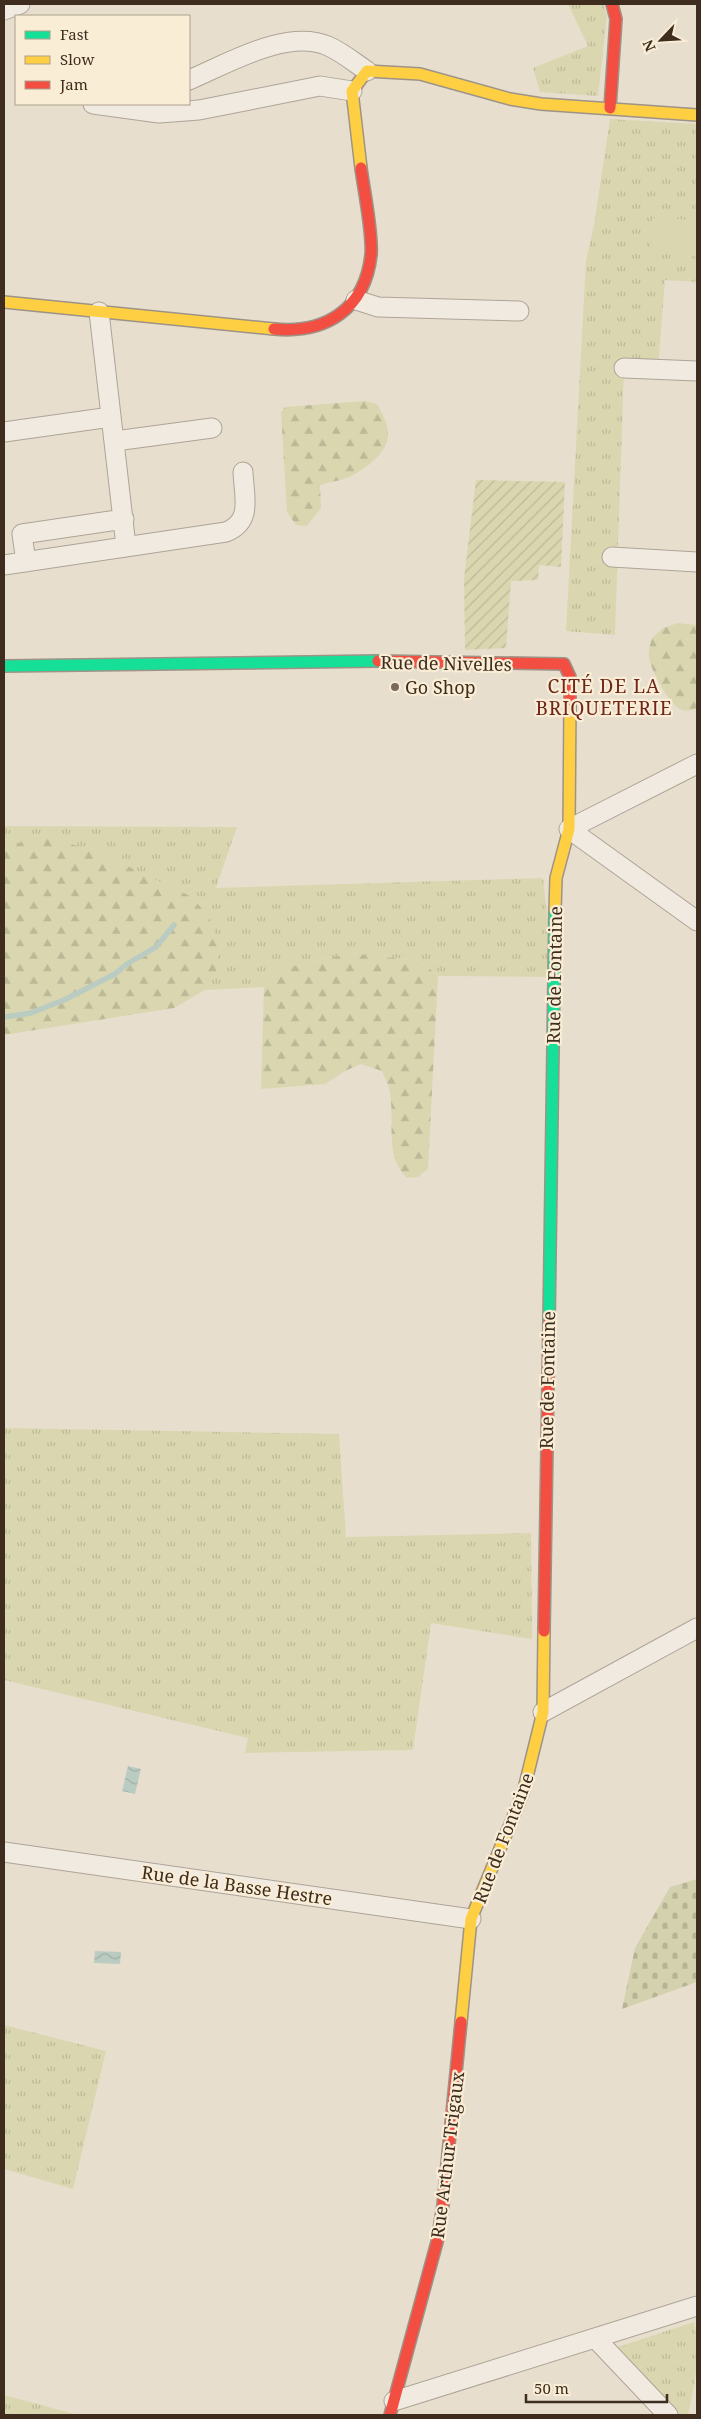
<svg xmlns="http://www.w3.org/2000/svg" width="701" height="2419" font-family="'Noto Serif',serif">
<defs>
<pattern id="grass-tufts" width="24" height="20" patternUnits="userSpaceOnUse" patternTransform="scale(1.25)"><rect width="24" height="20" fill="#dad7b0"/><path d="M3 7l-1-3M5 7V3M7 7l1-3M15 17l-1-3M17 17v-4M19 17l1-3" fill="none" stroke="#bcb997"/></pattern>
<pattern id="forest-firs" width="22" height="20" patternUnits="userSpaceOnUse" patternTransform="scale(1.25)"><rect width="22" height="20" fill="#dad7b0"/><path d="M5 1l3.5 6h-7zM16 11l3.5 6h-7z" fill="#bcb997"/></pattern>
<pattern id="cemetery-stones" width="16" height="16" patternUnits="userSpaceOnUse" patternTransform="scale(1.25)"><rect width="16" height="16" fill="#d4d1af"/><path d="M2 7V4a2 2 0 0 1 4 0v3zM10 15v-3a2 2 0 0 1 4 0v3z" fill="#b7b496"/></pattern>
<pattern id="garden-furrows" width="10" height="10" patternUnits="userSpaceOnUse" patternTransform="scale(1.25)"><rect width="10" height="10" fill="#dad7b0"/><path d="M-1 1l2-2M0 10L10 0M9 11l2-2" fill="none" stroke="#bcb997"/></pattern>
<pattern id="water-waves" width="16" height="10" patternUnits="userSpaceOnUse" patternTransform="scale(1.25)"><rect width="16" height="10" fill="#baccc1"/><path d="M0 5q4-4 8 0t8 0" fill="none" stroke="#a1afa5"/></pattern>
</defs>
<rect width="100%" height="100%" fill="#e8dece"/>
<path fill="url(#grass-tufts)" d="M568,4H603L607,15L598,96L540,92L533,68L588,46Z
M610,119L697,124V282L665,280L658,369L624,368L615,635L566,631L586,261L594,225Z
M4,826L237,827L216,888L543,878L554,977L438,976L420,961L351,953L279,969L264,987L205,990L218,969L4,848Z
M4,1428L339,1434L346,1537L531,1533L532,1639L431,1623L413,1750L245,1753L248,1738L4,1680Z
M4,2025L106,2051L73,2189L4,2169Z
M694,2322C701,2354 695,2384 688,2415H677L620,2353L618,2347Z
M4,2395L78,2415H4Z"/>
<path fill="url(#forest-firs)" d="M365,401L377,404C382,412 388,424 388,434C389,453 363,471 347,478C339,481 329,482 320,485L321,508L307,526L296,525L287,512L281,412L285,407Z
M678,623L697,625V708C693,710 687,712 682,710C670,707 651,670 649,658C648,652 650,644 652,638L663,628Z
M41,836L96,851L190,896L209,916L218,945V969L205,990L174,1008L4,1035V848Z
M351,953L420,961L438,976L428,1169L418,1177L407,1178C384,1155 395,1123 390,1093C389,1086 385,1078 382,1071L361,1064L345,1071L325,1084L261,1089L264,987L279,969Z"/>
<path fill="url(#cemetery-stones)" d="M697,1879V1982L622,2009L635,1948L670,1887Z"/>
<path fill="url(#garden-furrows)" d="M476,480L565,482L561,567L539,565L538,580L511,581L506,648L465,650L464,578Z"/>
<path fill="#dad7b0" d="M652,218L697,220V256L650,253Z"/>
<path fill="url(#water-waves)" d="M128,1766L141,1769L135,1794L122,1791Z
M95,1951L121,1952L120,1964L94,1963Z"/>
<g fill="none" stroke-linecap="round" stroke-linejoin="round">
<path stroke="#baccc1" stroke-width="5.5" d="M4,1017L31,1013L64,1000L115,974L127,964L156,947L174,925"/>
<g stroke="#aea497" stroke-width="21">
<path id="street" d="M4,10L20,4
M189,80C227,64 287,28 328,46C342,52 355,63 367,71
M93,104L159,113L199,110L320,86L352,91
M356,300L378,307L519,311
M99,312L126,546
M624,368L697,371
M4,432L111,417
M115,441L212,428
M612,557L697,562
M26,562L22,534L124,519
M4,565L226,532C253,521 244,497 243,472
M697,764L569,829L697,921
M543,1712L697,1628
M4,1852L471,1919
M595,2338L668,2415
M394,2401L697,2306"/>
</g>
<g stroke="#9d9387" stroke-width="14">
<path id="fast" d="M4,666L378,661
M549,1322L555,910"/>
</g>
<g stroke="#9d9387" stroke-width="14">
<path id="slow" d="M361,168L352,91L367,71L420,74L510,99L541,104L697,115
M4,302L274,329
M555,910L556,878L569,829L570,705
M461,2022L471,1919L523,1793L543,1712L544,1631"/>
</g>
<g stroke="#9d9387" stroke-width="14">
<path id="jam" d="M610,108L616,19L612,4
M274,329C326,334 365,309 371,255C373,234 364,191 361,168
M378,661L564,664L570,677V705
M544,1631L549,1322
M390,2415L437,2242L443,2205L461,2022"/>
</g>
<use href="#street" stroke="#f0eae1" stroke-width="19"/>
<use href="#fast" stroke="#16e098" stroke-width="11"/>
<use href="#slow" stroke="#ffcf43" stroke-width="11"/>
<use href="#jam" stroke="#f24e42" stroke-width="11"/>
</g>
<circle fill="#7a6a5c" stroke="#f9edd5" stroke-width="2" cx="395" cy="687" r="5"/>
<g text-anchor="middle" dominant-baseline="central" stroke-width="4.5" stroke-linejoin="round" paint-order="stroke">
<g font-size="18" fill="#3e2c1e" stroke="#f9edd5">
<text transform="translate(446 663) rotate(1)">Rue de Nivelles</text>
<text transform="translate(554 975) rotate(-89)">Rue de Fontaine</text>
<text transform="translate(547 1380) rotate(-89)">Rue de Fontaine</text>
<text transform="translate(503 1838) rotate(-69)">Rue de Fontaine</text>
<text transform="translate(237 1885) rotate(8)">Rue de la Basse Hestre</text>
<text transform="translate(447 2155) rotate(-83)">Rue Arthur Trigaux</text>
</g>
<g font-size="18" fill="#3e2c1e" stroke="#f9edd5" text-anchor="start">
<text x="405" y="687">Go Shop</text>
</g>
<g font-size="19" letter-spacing="1" fill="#6f2619" stroke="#f9edd5">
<text x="604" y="686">CITÉ DE LA<tspan x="604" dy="22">BRIQUETERIE</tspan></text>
</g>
</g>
<rect width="701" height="2419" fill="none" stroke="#3e2c1e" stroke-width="10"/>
<rect x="15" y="15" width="175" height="90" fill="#f9edd5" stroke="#aea08c"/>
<rect x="25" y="31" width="25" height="8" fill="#16e098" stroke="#aea08c"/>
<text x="60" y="40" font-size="15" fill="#3e2c1e">Fast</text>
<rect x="25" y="56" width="25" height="8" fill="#ffcf43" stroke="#aea08c"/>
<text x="60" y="65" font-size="15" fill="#3e2c1e">Slow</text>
<rect x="25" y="81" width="25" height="8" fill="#f24e42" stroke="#aea08c"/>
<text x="60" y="90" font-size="15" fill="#3e2c1e">Jam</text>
<g transform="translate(661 40) rotate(245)" stroke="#f9edd5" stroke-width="4" paint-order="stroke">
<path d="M0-4L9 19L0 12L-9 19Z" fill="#3e2c1e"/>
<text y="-8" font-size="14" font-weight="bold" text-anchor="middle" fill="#3e2c1e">N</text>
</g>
<path d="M526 2394v8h141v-8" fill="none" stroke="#3e2c1e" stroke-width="2.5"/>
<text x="534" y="2394" font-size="15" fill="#3e2c1e" stroke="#f9edd5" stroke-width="4" paint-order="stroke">50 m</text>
</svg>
